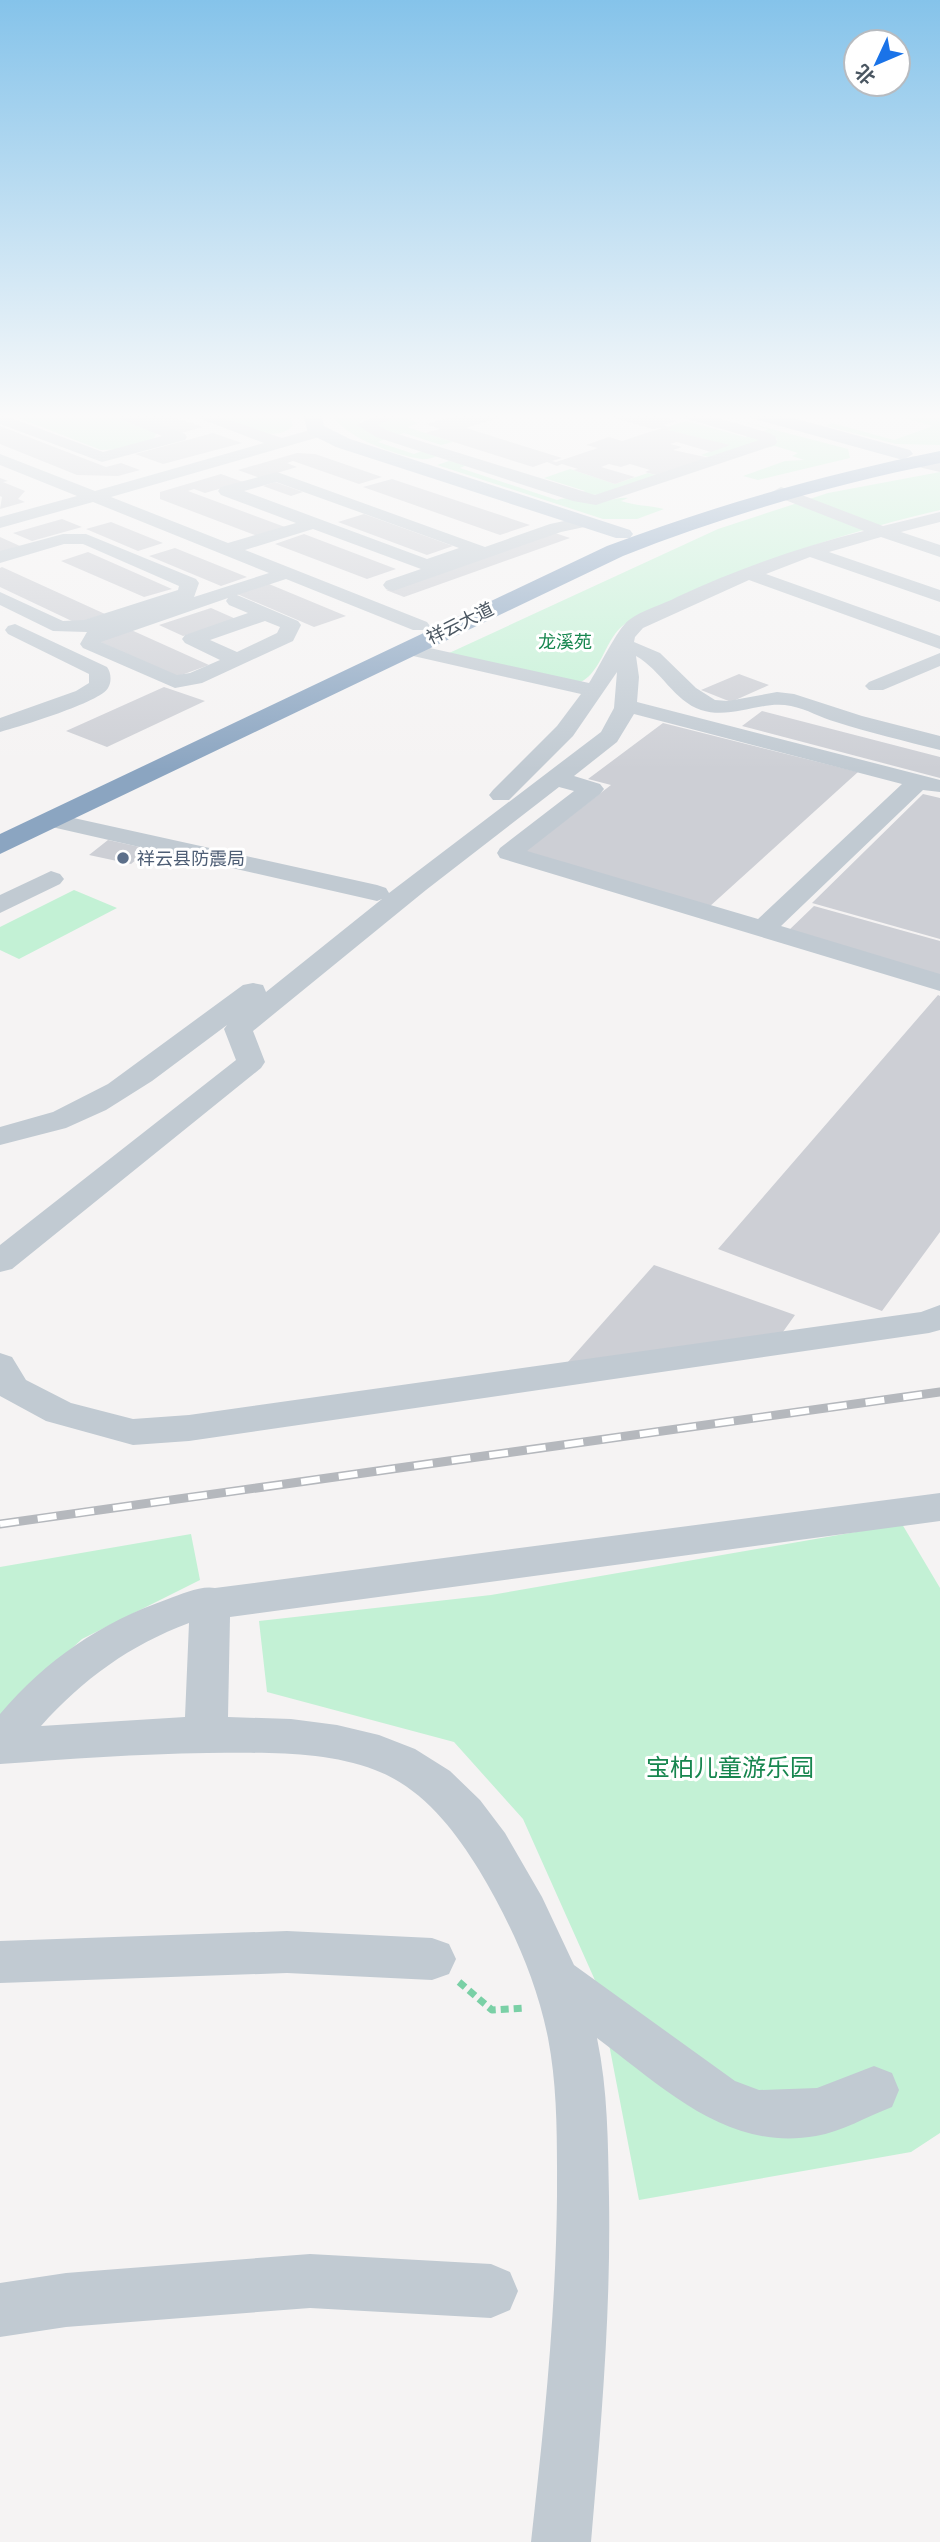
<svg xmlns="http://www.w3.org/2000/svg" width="940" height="2542" font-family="'Asap Condensed','Noto Sans SC',sans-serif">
<rect width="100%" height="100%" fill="#f5f3f3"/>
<path fill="#c3f1d5" d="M8,414H106L157,433L152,441L123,449L101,450Z
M207,414H288L293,425C277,447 228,422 207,414Z
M332,414H370L374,417L361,420L359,425L385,439L378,442L414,454L422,451L437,456C432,458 426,460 421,459C396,455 344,438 332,414Z
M714,414L848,449L850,458L758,480L743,476L785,461L804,460L792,456L798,453L775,446L766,448L775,443L777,439L762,432L768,429Z
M891,414H926L940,418V445L896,444L826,426L832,423L894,440L933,426Z
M388,418H404L418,423L407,427L453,442L441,445L404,433L397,435L381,430L374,423Z
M686,421L745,437L752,435L763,439L713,458L701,455L728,445L668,430L672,428L667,427Z
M449,461L467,465L460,468L557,500C575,494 593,503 610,500C617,499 621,497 628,498L621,501C636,506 648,505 664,509L637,519H603L437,465Z
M570,469L615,484L648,473L659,476L602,495L578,494L585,491L544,478Z
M940,472V510C851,531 766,558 683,597C665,606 642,613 625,624C605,638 603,670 581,682L447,654L718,529L828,493Z
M74,890L117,908L19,959L0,950V927Z
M902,1524L940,1588V2133L911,2152L639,2200L598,1987L523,1819L454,1742L267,1692L259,1621L491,1595Z
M191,1534L200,1580L82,1639L31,1686L0,1720V1567Z"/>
<path fill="#cdcfd5" d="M129,414H165L203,427L181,433Z
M461,414H512L466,428L562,458L552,461L556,462L598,448L586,445L609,437L622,441L662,428L653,429L599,414H654L677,421L663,425L673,428L668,430L730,445L711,452L677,442L670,444L682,447L673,450L710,458L656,475L645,472L650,470L630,464L621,467L609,464L601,467L635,477L615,484L573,470L578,469L562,464L557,466L547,462L533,467L425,433L440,429L426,424Z
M0,426L106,467L121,463L140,470L118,476L77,475L0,444Z
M213,433L242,443L163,464L135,454Z
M297,453L315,454L382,477L359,484L293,461L287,463L297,467L260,478L238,470Z
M221,474L243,482L205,493L194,489L188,491L285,527L257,536L160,499V492Z
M0,478L8,481L3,482L25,491L18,499L25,502L0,509L2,497L0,496Z
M392,479L530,525L500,535L363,487Z
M275,482L303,492L291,496L263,486Z
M364,514L453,546L427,555L338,522Z
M62,519L82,527L32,541L13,533Z
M111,522L163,543L138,551L86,529Z
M552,532L570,538L404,597L386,590Z
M304,534L396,569L367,579L275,544Z
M0,537L20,546L0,552Z
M175,548L247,577L221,586L149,556Z
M88,552L172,589L144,597L61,561Z
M2,567L105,614L76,623L0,587V568Z
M269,584L346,616L314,627L237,594Z
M211,608L236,619L183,636L159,625Z
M129,629L209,665L176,677L96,640Z
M739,674L769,685L731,702L701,690Z
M164,687L205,701L107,747L66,731Z
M762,711L940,757V778L742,726Z
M663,723L858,772L709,907L523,853L611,785L588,779Z
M923,794L940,798V939L812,903Z
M108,840L149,849L131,864L89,855Z
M814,906L940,941V976L787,932Z
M938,995L940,996V1232L882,1311L718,1249Z
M654,1265L795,1315L780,1336L567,1363Z"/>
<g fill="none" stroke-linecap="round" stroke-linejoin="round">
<path stroke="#7ad0a6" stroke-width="7" stroke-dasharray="8 5" stroke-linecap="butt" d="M459,1982L492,2010L524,2008"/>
<path fill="#c1cad2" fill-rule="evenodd" d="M0,414L103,452L162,436L108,414H132L185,434L187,437L185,440L102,462L0,424Z
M188,414H212L282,438L320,427L328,432L326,435L111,497L228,543L296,523L221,495L218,491L221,487L277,472L485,547L550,524L583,517L592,522L589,526L561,532L393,591L386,589L383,585L386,581L421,569L313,529L245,550L427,622L430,626L427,630H413L286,579L237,595L298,621L301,625L293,641L202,683L175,688L83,648L80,644L87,632L53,631L0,605V592L63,621L84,620L178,590L179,586L83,544H64L0,563V551L63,534H86L196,579L199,583L194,597L269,573L93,502L0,528V517L77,496L0,465V454L95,491L264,443ZM276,482L459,548L427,559L244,491ZM228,598L226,601L229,605L248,613L185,635L182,639L185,643L220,660L190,673L177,675L101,642ZM265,621L280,627L277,633L237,652L210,640Z
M378,414H401L378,425L388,431L595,495L759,440L681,417L679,414H705L769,433L775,436L777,442L775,445L596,505L573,501L376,437L357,425Z
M916,456L940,462V472L910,465L908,461L910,457Z
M781,487L883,526L940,512V522L901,532L940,545V557L881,537L829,552L940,590V602L810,557L766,574L940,636V649L749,580L643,628L635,637L634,642L660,653L696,688L715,700L728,701L777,692L794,694L862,716L940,736V750C905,741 870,733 836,722C821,718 807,709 791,706C760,700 732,720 701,710C674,701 661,670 636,656L639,677L637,702L940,780V792L923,790L781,926L940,974V991L500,858L497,853L500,848L574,791L559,787L426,890L253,1031L265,1062L261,1068L12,1269L0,1272V1245L236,1060L224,1029L227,1025L152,1081L106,1110L66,1128L0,1145V1127L53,1112L108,1084L243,985L253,983L263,985L266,992L382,899L377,901L43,825L39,820L43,815L51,813L377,885L386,888L389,893L601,732L614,708L617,672L573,736L509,800H493L489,795L493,790L557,726L581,694L400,653L397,649L400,645L407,643L589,683C599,668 617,629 629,620C642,610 662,605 677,597C738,569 799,547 864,531L775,496L772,492ZM634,714L902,784L758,919L527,851L600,794L604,789L600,784L574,776L617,742Z
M15,624L107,667C111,672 112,682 108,688C101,702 18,727 0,732V718L76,691L89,683V674L8,634L5,630L8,626Z
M940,653V666L883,690H869L865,686L869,682Z
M51,871L60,874L64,879L60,884L0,913V895Z
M940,1305V1330L929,1333L189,1441L133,1445L46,1421L0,1396V1353L12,1357L26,1380L71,1403L133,1419L189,1415L921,1312Z
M940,1493V1521L230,1617L228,1717L291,1719L337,1725L379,1735L415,1749L450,1771L480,1800L505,1833L542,1897L574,1965L735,2081L759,2090L817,2088L874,2066L892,2073L899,2090L892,2107C868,2116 841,2132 816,2136C727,2152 663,2087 597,2038C608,2091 608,2143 609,2197C611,2312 601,2427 591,2542H531C544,2427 556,2312 557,2196C557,2143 558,2090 548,2038C536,1978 510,1922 479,1870C454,1829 421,1787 375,1770C322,1750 262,1753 207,1753C138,1754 69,1759 0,1764V1714C47,1659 100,1623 168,1599C181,1594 202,1585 215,1588ZM189,1623L185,1717L41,1726C83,1679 130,1645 189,1623Z
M287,1931L432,1938L449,1944L456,1959L449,1974L432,1980L287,1973L0,1983V1941Z
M310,2254L491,2264L510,2272L518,2291L510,2310L491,2318L310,2308L66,2327L0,2337V2283L66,2273Z"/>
<path fill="#b3c2d1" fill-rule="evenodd" d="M303,414H321L324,426L350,439L630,530L633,534L630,538H616L336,447L308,433Z
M748,414H779L910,450L913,454L903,460L751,418Z"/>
<path fill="#8ba5c1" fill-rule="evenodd" d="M940,451V463C831,485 726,515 623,556L0,854V834L607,546C716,505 826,474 940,451Z"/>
<g stroke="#b5b8bd" stroke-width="9">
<path id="rail" d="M0,1524L940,1392"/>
</g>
<use href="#rail" stroke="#fff" stroke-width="6" stroke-dasharray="19" stroke-linecap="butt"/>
</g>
<linearGradient id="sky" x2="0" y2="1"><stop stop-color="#85c3ea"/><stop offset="0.54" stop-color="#fafafa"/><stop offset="1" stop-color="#fafafa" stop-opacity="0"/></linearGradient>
<rect width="940" height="770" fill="url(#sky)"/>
<circle fill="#5c6f8a" stroke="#fff" stroke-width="2.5" cx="123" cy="858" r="7"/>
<g text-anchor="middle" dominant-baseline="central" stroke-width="6" stroke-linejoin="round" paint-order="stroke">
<g font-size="18" fill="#4a5661" stroke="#fff">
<text transform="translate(460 623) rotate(-26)">祥云大道</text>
</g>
<g font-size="18" fill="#17864f" stroke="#fff">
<text x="565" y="641">龙溪苑</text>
</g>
<g font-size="18" fill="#4e5e75" stroke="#fff" text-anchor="start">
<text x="137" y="858">祥云县防震局</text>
</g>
<g font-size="24" fill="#17864f" stroke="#fff">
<text x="730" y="1767">宝柏儿童游乐园</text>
</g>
</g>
<g transform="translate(877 63) rotate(226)"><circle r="33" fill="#ffffff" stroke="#b7bbc0" stroke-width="2"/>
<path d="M0-5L12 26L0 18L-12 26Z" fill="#1a73e8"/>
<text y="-10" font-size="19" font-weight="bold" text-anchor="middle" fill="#4a5661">北</text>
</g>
</svg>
